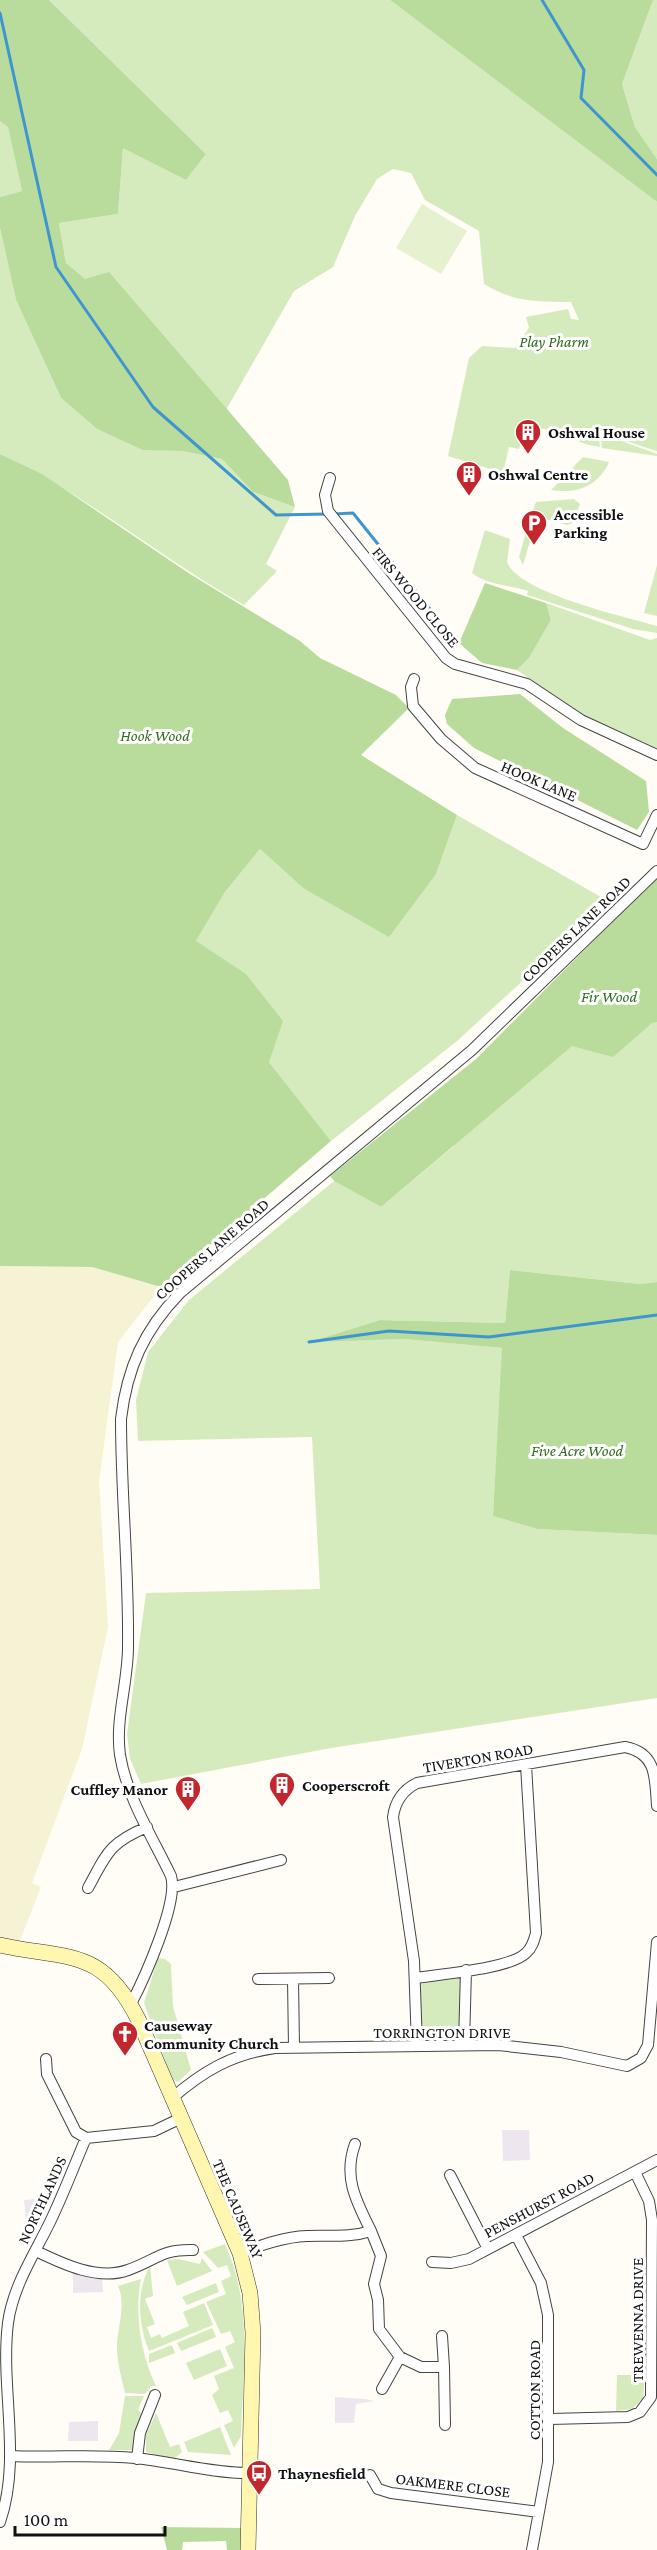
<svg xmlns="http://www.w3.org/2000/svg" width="657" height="2550" font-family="'Crimson Pro',serif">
<rect width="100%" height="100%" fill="#fffdf5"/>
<path fill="#eee6ef" d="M502,2130H529L530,2160L503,2161Z
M53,2198L42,2219L26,2220L24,2200Z
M73,2274L102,2278L103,2292L73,2293Z
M335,2397L366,2399L374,2401L356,2404L354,2423H335Z
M98,2421V2441H68L69,2422Z"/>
<path fill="#f6f3d4" d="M0,1266L92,1267L161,1287L118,1342L99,1481L108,1627L82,1749L32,1883L41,1887L19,1943L0,1938Z"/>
<path fill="#d5ebbd" d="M49,0H390L657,202V451L598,432L600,447C579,445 563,432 544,429C538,428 531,428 525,427L519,449L509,447L503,473L448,456L469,358L482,346L515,348L529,328L526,317L568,309L571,319L579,320L571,302C535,301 516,303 484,284L479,231L425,200L411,173L393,169L377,179L355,216L333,267L294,291L226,410L66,263L59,223L118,214L123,147L186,180L206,154Z
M653,0H657V159L635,127L622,84Z
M0,121L8,126L22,191L0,197Z
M0,228L16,300L61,398L97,429L143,449L182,451L222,459L253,492L295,507L266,564L277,571L244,605C161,558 86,495 0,454Z
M600,433L657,454V456L602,448Z
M583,457L609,462C598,487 576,494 551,490Z
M574,499L580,504L573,523L567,525L531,515L536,502Z
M529,522L535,524L523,565L519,557Z
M485,530L510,539L507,562C518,593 626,617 657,626V633L633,629L527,595L528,591C509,585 487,585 472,573Z
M657,565V616L644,613Z
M546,603L650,640L657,638V749L585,718L517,670L529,658L551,620Z
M457,815L601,897L528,976L457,1041L331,1141L269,1062L196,941L225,892L260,849L303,888L436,874Z
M657,877V1282L640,1284L510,1270L505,1323L380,1320L312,1341L404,1339L503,1348L493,1516L537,1529L657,1535V1698L331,1748L141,1784L130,1759L127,1734L146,1593L320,1589L312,1437L138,1441L136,1400L148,1352L189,1300L334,1181L381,1207L454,1146L541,997Z
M158,1958L165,1959L171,1964L173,2006L191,2070L178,2082L172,2079L144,2003Z
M461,1977V2032C450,2040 432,2042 420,2034L421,1984Z
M225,2244C253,2304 243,2372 241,2436L234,2448L224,2425L233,2421L228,2410L220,2413L212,2395L219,2389L214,2376L234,2368L225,2347L235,2342L230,2331L221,2334L206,2302L226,2294L221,2281L231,2276L227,2265L218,2268L203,2252Z
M202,2258L212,2271L177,2286L167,2260L179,2259L200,2264Z
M150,2266L153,2296L145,2299L155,2324L147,2327L151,2338L160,2334L162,2338L189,2326L183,2312L204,2303L213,2325L149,2351C138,2325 136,2290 150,2266Z
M141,2279C134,2314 141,2355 156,2386H151L145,2394L125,2393C122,2379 118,2366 117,2351C116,2331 127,2305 118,2286Z
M216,2283L219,2292L187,2305L182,2297Z
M212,2328L216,2337L181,2351L177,2343Z
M172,2345L175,2353L149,2363V2354Z
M220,2349L227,2366L194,2380L186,2363Z
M617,2375H645L643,2399L632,2409L616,2411Z
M125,2396H144L138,2410L142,2414L134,2447L131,2450H109L119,2433Z
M156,2413L170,2447L179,2444L182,2452L175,2458L168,2459L146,2452V2435Z
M220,2427L231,2455L188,2452L184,2442Z"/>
<path fill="#b9dc9c" d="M0,0H49L206,154L186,180L123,148L118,214L59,223L66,263L85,279L109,272L288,480L295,507L253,492L222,459L182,451L143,450L97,429L61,398L16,300L0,228V197L22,191L8,127L0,121Z
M390,0H653L622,84L635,127L657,159V202Z
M0,454L42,474L190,574L300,641L320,658L396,695L409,708L361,755L457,815L436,874L389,937L303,888L260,849L225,892L196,941L246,974L283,1021L269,1062L331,1141L161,1287L92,1267L0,1266Z
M485,583L546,603L551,620L529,658L517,670L482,663L459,643Z
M520,694L563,728L646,781L649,812L637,830L474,748L447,724L445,715L452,699Z
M657,877V1022L652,1023L613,1057L572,1046L381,1207L334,1181L330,1176L476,1059Z
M510,1270L640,1284L657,1282V1535L537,1529L493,1516L502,1348L404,1339L309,1342L380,1320L505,1323Z
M161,2527L241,2528V2550H227L226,2541L183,2542L182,2550H167Z"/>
<path fill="#e6f2cf" d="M422,204L467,231L441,274L396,248Z"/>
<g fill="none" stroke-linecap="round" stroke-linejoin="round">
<path stroke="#3f96cf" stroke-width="3" d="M542,0L584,70L581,98L657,175
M0,13L56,267L153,407L276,515L327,514
M334,514L353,513L430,609
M309,1342L389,1331L489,1337L657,1315"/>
<g stroke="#444" stroke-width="12">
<path id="minor" d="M330,478L325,495L328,511L446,658L455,664L527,684L581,720L657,755
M414,679L411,687L413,706L441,739L475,768L643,844L657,815
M174,1887L281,1860
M88,1888C107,1853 109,1843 147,1827
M416,1978C440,1974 510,1969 526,1953C532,1948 534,1941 536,1933L526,1765
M258,1979L329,1978
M293,1979L294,2047
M131,2004C144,1979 179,1902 171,1876C153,1838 127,1798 120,1755C115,1719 128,1683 128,1647C129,1571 121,1495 121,1419C127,1368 144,1330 180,1293L472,1050L657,871
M464,2044L466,1970
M417,2046L414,1961L393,1817C395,1802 403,1790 417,1783L625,1747C657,1753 655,1778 657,1806
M46,2059L47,2074L76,2132L86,2138L154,2131L179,2119
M171,2099C203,2071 232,2054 275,2048L498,2045L561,2052L627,2066L641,2058L648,2045L657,1942
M355,2144C343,2177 356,2201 371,2231
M450,2175L488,2249
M516,2235L541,2283L548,2315V2462L532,2550
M36,2251C63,2264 98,2281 128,2270C156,2260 162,2249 193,2250
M240,2253C262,2245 283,2237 307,2236C330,2235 349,2238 371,2231L381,2256L374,2284L378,2300L379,2329L400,2357
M432,2262L451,2263L469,2259L657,2160
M442,2336L444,2367
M382,2389L400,2357L421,2367H444L445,2425
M550,2419L628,2417L640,2412L651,2397L652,2220L649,2201L635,2172
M10,2456C52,2458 94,2454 135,2458C174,2462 210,2473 249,2473
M137,2459L140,2433L155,2395
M370,2475L378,2489L391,2493L539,2512
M0,2522C22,2458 0,2388 8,2323C13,2286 34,2255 50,2222C63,2195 74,2166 86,2138"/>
</g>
<g stroke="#333" stroke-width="16">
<path id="secondary" d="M0,1945C69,1960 103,1947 139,2021L240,2253L250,2293L253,2333L248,2550"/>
</g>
<use href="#minor" stroke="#fff" stroke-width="10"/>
<use href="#secondary" stroke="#fff6b0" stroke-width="15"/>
</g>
<defs>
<g id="building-pin" transform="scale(1.35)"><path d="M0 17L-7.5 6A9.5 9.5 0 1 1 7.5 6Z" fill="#c4262e" stroke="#fff"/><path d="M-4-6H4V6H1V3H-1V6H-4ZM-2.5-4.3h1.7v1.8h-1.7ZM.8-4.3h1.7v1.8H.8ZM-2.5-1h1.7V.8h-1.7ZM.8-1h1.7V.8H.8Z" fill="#fff"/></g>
<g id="parking-pin" transform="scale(1.35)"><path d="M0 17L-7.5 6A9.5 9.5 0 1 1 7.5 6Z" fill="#c4262e" stroke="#fff"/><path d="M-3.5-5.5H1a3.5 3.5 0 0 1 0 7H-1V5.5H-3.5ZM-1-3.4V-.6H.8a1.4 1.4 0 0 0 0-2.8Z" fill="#fff"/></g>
<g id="church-pin" transform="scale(1.35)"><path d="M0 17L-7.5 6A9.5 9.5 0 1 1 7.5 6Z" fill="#c4262e" stroke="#fff"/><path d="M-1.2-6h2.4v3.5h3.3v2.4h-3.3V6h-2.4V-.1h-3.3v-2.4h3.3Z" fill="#fff"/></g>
<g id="bus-pin" transform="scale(1.35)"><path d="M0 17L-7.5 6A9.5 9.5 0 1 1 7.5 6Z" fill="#c4262e" stroke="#fff"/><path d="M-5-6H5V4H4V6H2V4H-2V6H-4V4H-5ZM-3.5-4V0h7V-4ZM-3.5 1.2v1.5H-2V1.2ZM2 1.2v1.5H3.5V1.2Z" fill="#fff"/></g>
</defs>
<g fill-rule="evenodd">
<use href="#building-pin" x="528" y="432"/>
<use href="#building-pin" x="469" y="474"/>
<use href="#parking-pin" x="534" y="523"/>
<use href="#building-pin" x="282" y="1785"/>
<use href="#building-pin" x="188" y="1789"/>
<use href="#church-pin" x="125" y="2034"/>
<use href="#bus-pin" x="259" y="2473"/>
</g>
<g text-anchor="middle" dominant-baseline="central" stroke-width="6" stroke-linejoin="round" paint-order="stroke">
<g font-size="16" font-style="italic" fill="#2f6b1f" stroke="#fff">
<text x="554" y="341">Play Pharm</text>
<text x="155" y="735">Hook Wood</text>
<text x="609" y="996">Fir Wood</text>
<text x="577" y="1450">Five Acre Wood</text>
</g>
<g font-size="16" font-weight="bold" fill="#111" stroke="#fff" text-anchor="start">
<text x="548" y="432">Oshwal House</text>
<text x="488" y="474">Oshwal Centre</text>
<text x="554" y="514">Accessible<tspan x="554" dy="18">Parking</tspan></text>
<text x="302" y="1785">Cooperscroft</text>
<text x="168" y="1789" text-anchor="end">Cuffley Manor</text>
<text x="144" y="2025">Causeway<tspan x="144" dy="18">Community Church</tspan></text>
<text x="278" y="2473">Thaynesfield</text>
</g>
<g font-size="16" fill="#111" stroke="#fff">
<text transform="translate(416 597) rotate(50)">FIRS WOOD CLOSE</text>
<text transform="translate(539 781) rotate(23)">HOOK LANE</text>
<text transform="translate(576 929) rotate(-44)">COOPERS LANE ROAD</text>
<text transform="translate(212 1249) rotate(-41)">COOPERS LANE ROAD</text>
<text transform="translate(478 1758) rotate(-10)">TIVERTON ROAD</text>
<text x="442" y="2032">TORRINGTON DRIVE</text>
<text transform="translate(42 2200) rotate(-65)">NORTHLANDS</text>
<text transform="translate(539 2205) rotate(-28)">PENSHURST ROAD</text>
<text transform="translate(238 2209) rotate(67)">THE CAUSEWAY</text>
<text transform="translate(637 2320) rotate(-90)">TREWENNA DRIVE</text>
<text transform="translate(534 2390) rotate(-90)">COTTON ROAD</text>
<text transform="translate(453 2485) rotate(7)">OAKMERE CLOSE</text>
</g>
</g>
<path d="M15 2526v9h150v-9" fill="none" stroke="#111111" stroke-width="3"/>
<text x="24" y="2526" font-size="18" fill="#111111" stroke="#ffffff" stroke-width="4.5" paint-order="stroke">100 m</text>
</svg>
